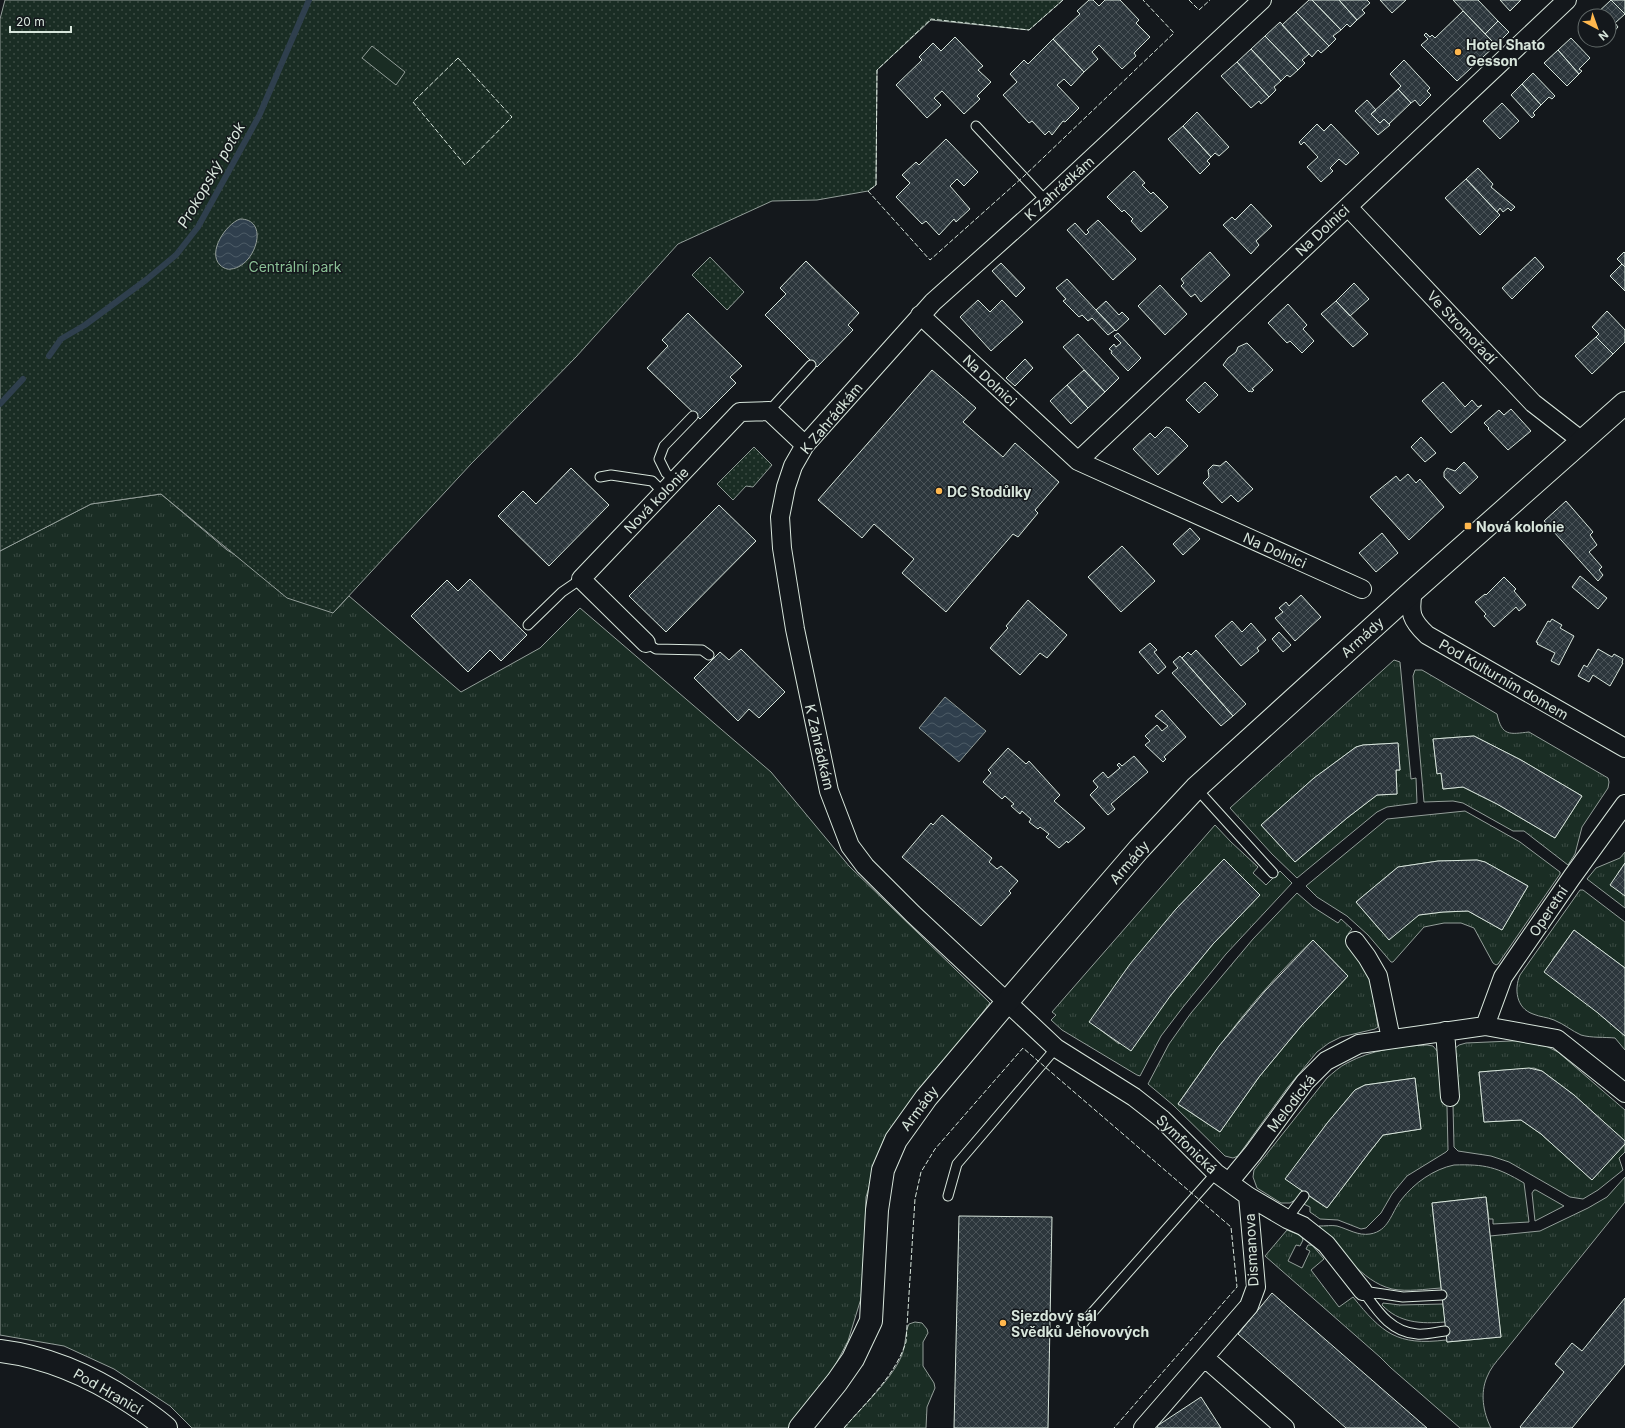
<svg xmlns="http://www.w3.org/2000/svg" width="1625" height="1428" font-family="Inter,sans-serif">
<defs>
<pattern id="grass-tufts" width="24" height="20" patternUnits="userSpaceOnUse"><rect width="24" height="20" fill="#1a2d24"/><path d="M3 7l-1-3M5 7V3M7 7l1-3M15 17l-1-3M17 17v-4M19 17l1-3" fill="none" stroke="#3b4b43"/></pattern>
<pattern id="park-dots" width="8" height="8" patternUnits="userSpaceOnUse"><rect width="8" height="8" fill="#1a2d24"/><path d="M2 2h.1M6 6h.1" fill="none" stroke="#3b4b43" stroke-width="1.8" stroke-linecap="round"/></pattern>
<pattern id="water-waves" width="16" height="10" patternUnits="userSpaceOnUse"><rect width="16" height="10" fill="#2f3f4d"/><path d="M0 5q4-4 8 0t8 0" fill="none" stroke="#4c5b66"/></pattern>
<pattern id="building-cross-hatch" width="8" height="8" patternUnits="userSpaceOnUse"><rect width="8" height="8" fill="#2c363c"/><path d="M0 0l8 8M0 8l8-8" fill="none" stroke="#4a5358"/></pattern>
</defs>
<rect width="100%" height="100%" fill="#14181c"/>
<path fill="url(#grass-tufts)" stroke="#939e99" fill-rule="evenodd" d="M161,494L227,550L333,613L349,596L461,692L540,648L580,608L771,772L849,866L990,1003L884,1139L866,1197L863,1292L848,1341L819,1396L790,1428H192L170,1406L114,1369L64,1346L0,1335V551L91,504Z
M1394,660L1400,662L1411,779L1416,778L1417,803L1387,807L1377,812L1297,878L1272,854L1230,808ZM1398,743L1400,770H1396L1397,794L1377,795L1347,818L1295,862L1261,825L1314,778L1356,747L1363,745Z
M1415,670H1422L1497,714C1502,737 1510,734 1529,732L1608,778L1609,782L1608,788L1582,827L1575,854L1568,865L1524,831H1513L1463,803L1453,801L1424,802L1413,676ZM1474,736L1521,760L1582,796L1555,838L1497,804L1463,787L1443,789L1441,773H1437L1433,739Z
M1465,811L1520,842L1560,872V874L1498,964L1496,965L1493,963L1474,928L1461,923H1444L1424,927L1393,962H1391L1368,935L1347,916L1317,897L1306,886L1387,819ZM1477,860L1485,862L1528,886L1502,930L1468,911L1443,912L1419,915L1380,930L1356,902L1398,867L1438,861Z
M1215,825L1231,842L1258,867L1253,873L1266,885L1280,871L1292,883L1226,954L1183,1007L1161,1036L1140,1076L1137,1075L1062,1030L1051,1020L1056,1015L1052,1012ZM1224,859L1260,895L1213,944L1171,995L1119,1044L1090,1022L1176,909Z
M1625,852V863L1618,873L1625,896V908L1587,879L1596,868L1620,858Z
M1580,890H1583L1625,922V968L1574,930L1552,960L1598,1013L1625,1036V1050L1615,1038C1605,1037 1591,1038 1581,1035C1572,1031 1564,1024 1554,1020C1547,1017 1540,1017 1533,1014C1516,1008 1514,989 1520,975Z
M1297,893L1313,907L1338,923L1341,919L1352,929L1348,934L1370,977L1378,1027L1375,1029L1341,1037L1329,1043L1317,1052L1288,1087L1238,1156L1233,1158L1225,1156L1173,1105L1148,1084L1169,1044L1191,1013L1253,939ZM1313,940L1348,976L1302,1025L1259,1077L1220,1132L1178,1104C1218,1046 1261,988 1313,940Z
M1534,1040L1558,1052L1625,1110V1141L1574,1095L1542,1071L1534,1068L1479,1072L1484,1122L1521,1120L1541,1134L1592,1180L1625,1144V1152L1619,1158L1623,1170L1598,1190L1583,1199L1570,1197L1509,1162L1491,1156L1458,1151L1454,1147L1453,1105L1454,1049L1459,1045L1466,1043Z
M1427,1045L1433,1046L1438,1052L1441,1083L1447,1107L1448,1150L1446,1152L1407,1176L1392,1194L1381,1213L1366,1228L1361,1229L1338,1220L1320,1219L1310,1212V1207L1295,1200L1290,1203H1281L1257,1188L1253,1177L1254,1170L1327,1078C1333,1073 1339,1067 1347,1063C1371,1050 1400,1046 1427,1045ZM1415,1078L1421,1129L1383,1135L1368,1154L1327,1208L1316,1201L1286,1179L1328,1122L1355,1090L1365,1085Z
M1454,1165C1485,1164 1497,1167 1524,1183L1529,1222L1493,1224V1219H1489L1486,1197L1432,1203L1441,1288C1425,1289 1408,1292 1392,1289C1360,1281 1341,1248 1319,1226C1325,1226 1332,1225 1337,1226C1348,1229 1358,1236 1370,1234C1389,1231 1391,1213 1401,1200C1414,1183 1434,1169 1454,1165Z
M1625,1177V1202L1501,1356C1496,1362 1490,1369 1487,1377C1480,1393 1483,1412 1491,1428H1460L1391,1368L1380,1357L1265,1256L1287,1230L1302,1236L1303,1240L1300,1246L1296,1245L1288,1261L1302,1268L1310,1251L1306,1249L1308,1245H1312L1324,1259L1311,1270L1339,1307L1353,1297C1382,1333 1397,1346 1446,1340L1447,1342L1501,1337L1490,1236L1540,1231L1588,1208L1607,1197Z
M1534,1190H1536L1564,1206L1535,1221L1532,1193Z
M1383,1303L1400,1305L1443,1304L1445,1322C1421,1324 1399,1323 1382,1305Z
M915,1322L922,1323L927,1329L928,1333L923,1342V1366L934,1383L935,1388L927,1407L926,1428H844C861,1408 891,1380 901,1357C906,1347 905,1331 909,1324Z"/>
<path fill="url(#park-dots)" stroke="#939e99" d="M5,0H1063L1029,30L931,20L877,70L876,185L868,191L817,200L772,201L678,244L576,357L471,464L333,613L287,598L161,494L91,504L0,551V19Z
M710,257L744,292L727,310L692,275Z
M754,447L772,465L753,487L746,486L733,500L717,484Z"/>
<path fill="#1a2d24" stroke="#939e99" d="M372,46L405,72L396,85L362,58Z"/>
<path fill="url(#water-waves)" stroke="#939e99" d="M240,219C271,219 255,267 231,269C228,270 223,268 220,265C207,252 226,224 240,219Z
M945,697L986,731L959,762L919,728Z"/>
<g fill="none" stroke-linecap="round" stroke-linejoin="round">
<path stroke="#2f3f4d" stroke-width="6" d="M49,356L61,339L85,325L146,280L176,255L198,227L259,116L309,0
M0,404L23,379"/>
</g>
<path fill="url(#building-cross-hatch)" stroke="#d8e6dc" d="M1089,0H1093L1099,6L1105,0H1120L1139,20L1136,23L1150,37L1134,53L1136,56L1122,69L1099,45L1092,52L1098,59L1084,72L1053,39L1080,14L1077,11Z
M1309,0H1312L1341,30L1333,36L1336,39L1329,46L1296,12Z
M1312,0H1339L1357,20L1350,27L1347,24L1341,30Z
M1339,0H1367L1370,3L1362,10L1365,13L1357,20Z
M1380,0H1406L1392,13Z
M1453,0H1478L1498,21L1485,34Z
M1500,0H1521L1510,11Z
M1611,0H1625V15V14Z
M1611,0L1625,14L1615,23L1618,27L1609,37V16H1594Z
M1463,11L1496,45L1457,81L1421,45L1428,39L1424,35L1426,33L1430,37L1432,35L1435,38Z
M1296,12L1329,46L1321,53L1318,50L1312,57L1282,25Z
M1498,21L1509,32L1496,45L1485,34Z
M1280,22L1309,54L1302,60L1305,63L1298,70L1265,36Z
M1265,36L1298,70L1290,77L1287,75L1281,81L1251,49Z
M955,37L983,66L978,70L991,82L977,96L980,99L964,114L942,91L934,98L941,105L927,118L896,85L922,60L919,57L933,43L941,51Z
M1571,38L1590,58L1579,69L1582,71L1579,74L1558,50Z
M1053,39L1084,72L1071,86L1064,79L1057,85L1079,108L1065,122L1063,121L1052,135L1049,131L1045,135L1032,121L1029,123L1003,95L1017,82L1010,74L1024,60L1028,64Z
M1251,49L1281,81L1274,87L1276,90L1269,97L1237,62Z
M1558,50L1579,74L1567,86L1544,63Z
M1404,60L1430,88L1427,91L1431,95L1420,106L1415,100L1411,103L1398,89L1401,86L1390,74Z
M1237,62L1269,97L1261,104L1259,101L1251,108L1221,76Z
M1533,73L1555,96L1552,99L1549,97L1541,105L1522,84Z
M1522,84L1541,105L1533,113L1535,115L1532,118L1511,95Z
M1398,89L1411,103L1389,124L1384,119L1380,123L1371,114Z
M1367,100L1376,110L1371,114L1380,123L1384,119L1390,125L1378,135L1355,111Z
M1502,103L1519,121L1500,139L1483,121Z
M1197,112L1229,147L1219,156L1215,153L1211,157L1183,126Z
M1317,124L1324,131L1331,124L1359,153L1346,165L1339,159L1330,168L1333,171L1321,182L1307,167L1318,157L1304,142L1301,145L1299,142Z
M1183,126L1211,157L1207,161L1210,164L1200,174L1168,139Z
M946,139L978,172L964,186L957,179L950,186L970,209L956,222L954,219L939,235L926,221L922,224L896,197L910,183L902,175L916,162L919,165Z
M1478,168L1493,184L1491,187L1515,207L1511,211L1508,208L1503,212L1500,208L1497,212L1466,179Z
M1134,171L1145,183L1142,185L1151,194L1153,192L1168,207L1141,232L1131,221L1133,219L1124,210L1122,212L1107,197Z
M1466,179L1500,215L1480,235L1445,198Z
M1251,204L1272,226L1256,241L1259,245L1251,254L1223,225L1232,217L1235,220Z
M1098,220L1136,259L1113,280L1067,230L1075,223L1086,235L1089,232L1087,230Z
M1210,252L1230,275L1201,302L1195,294L1191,297L1181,286L1184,283L1181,279Z
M1624,252L1625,253V267L1617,259Z
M1535,257L1544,267L1512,299L1502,288Z
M806,261L859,313L848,325L853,330L817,367L765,315L786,294L780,288Z
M1001,263L1025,288L1016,297L992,271Z
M1622,264L1625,267V291L1610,276Z
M1067,279L1096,310L1115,330L1108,335L1092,318L1088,321L1082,315L1079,317L1063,301L1066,299L1056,288Z
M1354,283L1369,299L1350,316L1336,301Z
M1160,285L1187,314L1165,335L1138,306Z
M978,300L990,312L1002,300L1023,322L991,351L960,317Z
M1106,301L1119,315L1122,312L1129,319L1116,331L1096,310Z
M1336,301L1368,334L1353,347L1321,314Z
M1288,304L1307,325L1303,329L1314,341L1302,353L1290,341L1287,343L1268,323Z
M1607,311L1625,330V342L1613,354L1596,337L1599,334L1592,327Z
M688,313L742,366L730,377L736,383L700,419L647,368L668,346L662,340Z
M1118,333L1141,358L1128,371L1111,353L1112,351L1109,349L1114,344L1116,347L1121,343L1114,336Z
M1078,334L1119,378L1105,392L1063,347Z
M1596,337L1613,354L1592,374L1575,356Z
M1247,343L1273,370L1252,389L1254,390L1252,392L1250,391L1249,392L1223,365L1228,358L1236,352L1238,347Z
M1025,359L1033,368L1015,386L1006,378Z
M932,370L976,408L963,422L1003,457L1015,443L1059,482L1035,510L1038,513L1018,537L1013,534L946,612L902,573L914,559L874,524L862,538L818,500Z
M1084,370L1105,392L1088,408L1067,385Z
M1205,382L1218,395L1199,413L1186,400Z
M1443,382L1465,407L1472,400L1478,407L1482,405L1451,433L1422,401Z
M1067,385L1088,408L1071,424L1050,401Z
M1511,409L1531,431L1508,450L1488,429L1489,428L1484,423L1499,410L1504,415Z
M1166,427L1170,428L1188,446L1158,475L1133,449L1150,433L1155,438Z
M1421,437L1436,453L1425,462L1411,447Z
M1226,461L1253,489L1238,502L1231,495L1222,503L1203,483L1209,477L1208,470L1213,465L1220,466Z
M1464,462L1478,477L1460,494L1444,477V472L1447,468L1455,471Z
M571,468L609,505L549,566L498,516L523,491L536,504Z
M1408,474L1416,483L1420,479L1444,507L1409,540L1370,497L1396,476L1400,481Z
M1566,501L1593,532L1590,535L1597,545L1589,552L1602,567L1599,570L1603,575L1598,581L1544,521Z
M719,505L756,541L666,632L629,596Z
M1190,528L1200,539L1183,555L1173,544Z
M1382,533L1398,553L1376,572L1359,553Z
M1122,546L1155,581L1121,612L1088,577Z
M1580,576L1607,598L1598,609L1572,587Z
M1504,577L1516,589L1514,591L1526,605L1519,611L1516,607L1494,627L1484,616L1486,614L1475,602L1485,594L1486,595Z
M470,579L527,635L501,661L490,650L468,672L411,616L447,580L458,591Z
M1301,595L1321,617L1295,641L1275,618L1283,612L1279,608L1286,602L1289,606Z
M1028,600L1067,635L1047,658L1040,653L1020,675L990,648L1008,628L1006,626Z
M1552,619L1562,625L1560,628L1574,636L1559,665L1551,661L1555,653L1537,644L1538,643L1536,642L1548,621L1550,622Z
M1232,621L1242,632L1251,623L1266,640L1257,648L1259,651L1241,666L1215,636Z
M1279,632L1291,645L1283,652L1272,639Z
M1150,643L1157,650L1154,652L1166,667L1158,674L1139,652Z
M741,649L785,692L759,718L749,709L738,721L694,678L720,652L729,660Z
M1598,649L1612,657L1614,654L1623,659L1622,663H1623L1610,686L1593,675L1589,682L1578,676L1584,665L1587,667Z
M1196,650L1246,704L1233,716L1182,658L1188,652L1191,655Z
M1180,656L1233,716L1221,726L1172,673L1178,668L1173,662Z
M1162,710L1186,737L1164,757L1166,759L1163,762L1145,745L1150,741L1145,736L1157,725L1162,731L1168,726L1155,716Z
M1474,736L1521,760L1582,796L1555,838L1497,804L1463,787L1443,789L1441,773L1437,774L1433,739Z
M1398,743L1400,770H1396L1397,794L1377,795L1347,818L1295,862L1261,825L1314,778L1356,747L1363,745Z
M1008,748L1026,764L1029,761L1060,795L1054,801L1085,828L1068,843L1067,841L1059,848L1046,837L1049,834L1040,827L1038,829L1029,822L1031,819L1022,811L1020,814L1011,806L1014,804L1005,796L1002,799L983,782L991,773L988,770Z
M1134,756L1148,772L1111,804L1115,809L1108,815L1090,795L1098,787L1093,781L1103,772L1108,778L1120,768L1117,765L1119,763L1122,766Z
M942,815L992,858L989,862L997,869L1001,866L1018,881L1009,891L1011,893L981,926L902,857L931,823L933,825Z
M1224,859L1260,895L1213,944L1171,995L1131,1051L1089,1022L1130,964L1176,909Z
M1477,860L1485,862L1528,886L1502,930L1468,911L1443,912L1419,915L1389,940L1356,902L1398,867L1438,861Z
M1625,863V896L1610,885Z
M1574,930L1625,968V1036L1598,1013L1544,972Z
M1313,940L1348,976L1302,1025L1259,1077L1220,1132L1178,1104L1219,1046L1265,991Z
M1529,1068L1542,1071L1574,1095L1625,1141V1144L1592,1180L1541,1134L1521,1120L1484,1122L1479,1072Z
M1415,1078L1421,1129L1383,1135L1368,1154L1327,1208L1285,1179L1328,1122L1355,1090L1365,1085Z
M1486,1197L1501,1337L1447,1342L1432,1203Z
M959,1216L1052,1217L1048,1428H954Z
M1272,1293L1427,1428H1346L1314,1400L1238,1334Z
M1625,1298V1364L1572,1428H1521L1520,1427L1564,1372L1555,1364L1572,1343L1582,1351Z
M1201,1397L1221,1428H1158L1157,1426Z"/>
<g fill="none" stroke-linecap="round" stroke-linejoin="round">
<g stroke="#d8e6dc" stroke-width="11">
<path id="service" d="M976,126L1046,201
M769,411L811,365
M600,477L611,475L652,481L663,492
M675,481L666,473L659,459L664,446L693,416
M528,625L562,592L581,579
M646,643L656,649L702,650L709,655
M1196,788L1273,873
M948,1196L957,1164L1056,1048
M1287,1219L1304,1196
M1363,1291C1377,1310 1390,1332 1417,1334C1426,1335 1436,1332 1445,1331
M1363,1291L1403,1297L1442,1295
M1083,1323L1216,1173"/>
</g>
<g stroke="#d8e6dc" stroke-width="20">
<path id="minor" d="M1262,0L1046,201L933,302L805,445L793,466L786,487L780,517L782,548L795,629L829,791L850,846L865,866L913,914L1056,1048L1134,1097L1162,1119L1216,1173L1248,1196L1287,1219L1303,1226L1326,1244L1363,1291
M1348,207L1533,403L1582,441
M920,315L1078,461L1362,589
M1078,461L1567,0
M1413,591C1409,613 1411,620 1427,635L1625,748
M646,643L581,579L740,412L769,411L805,445
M1355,941L1367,957L1378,976L1391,1039
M1485,1026L1503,977L1572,877L1625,804
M1445,1031L1450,1097
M1229,1182L1253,1153L1305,1082L1326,1061L1359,1044L1485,1026L1557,1039L1625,1093
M1205,1358L1285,1428
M1143,1428L1249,1306L1256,1287L1248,1196"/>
</g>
<g stroke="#d8e6dc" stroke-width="24">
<path id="tertiary" d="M0,1351C49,1357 91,1376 132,1403C144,1411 156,1419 166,1428
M800,1428L837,1382L853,1359L871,1321L877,1210L883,1170L896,1140L926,1098L1007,1002L1139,849L1196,788L1413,591L1625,403"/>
</g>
<use href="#service" stroke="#14181c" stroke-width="9"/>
<use href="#minor" stroke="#14181c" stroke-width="18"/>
<use href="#tertiary" stroke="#14181c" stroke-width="22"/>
<path stroke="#d8e6dc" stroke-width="1" stroke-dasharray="5 2" stroke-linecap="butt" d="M1063,0L1029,30L931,19L877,70L876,185L868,191L930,260L1023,177L1174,33L1143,0
M1189,0L1199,10L1210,0
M458,58L512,117L465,165L413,102Z
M844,1428C867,1401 895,1376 906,1342L915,1199L921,1172L935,1149L1023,1048L1231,1227L1237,1287L1114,1428"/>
</g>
<g fill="#ffb74d" stroke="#14181c" stroke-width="1.5">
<circle cx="1458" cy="52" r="4"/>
<circle cx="939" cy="491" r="4"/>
<rect x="1464" y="522" width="8" height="8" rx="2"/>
<circle cx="1003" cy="1323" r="4"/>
</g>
<g text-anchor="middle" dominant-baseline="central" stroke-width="3" stroke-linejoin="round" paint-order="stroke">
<g font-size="14" font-weight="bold" fill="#d8e6dc" stroke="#14181c" text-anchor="start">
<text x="1466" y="44">Hotel Shato<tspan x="1466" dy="16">Gesson</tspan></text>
<text x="947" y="491">DC Stodůlky</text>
<text x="1476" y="526">Nová kolonie</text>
<text x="1011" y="1315">Sjezdový sál<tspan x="1011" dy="16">Svědků Jehovových</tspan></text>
</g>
<g font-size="14" fill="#d8e6dc" stroke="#14181c">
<text transform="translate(1059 188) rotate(-42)">K Zahrádkám</text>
<text transform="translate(1322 230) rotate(-43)">Na Dolnici</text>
<text transform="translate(1462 327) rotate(47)">Ve Stromořadí</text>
<text transform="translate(990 380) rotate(43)">Na Dolnici</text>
<text transform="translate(831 418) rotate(-50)">K Zahrádkám</text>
<text transform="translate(656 500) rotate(-46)">Nová kolonie</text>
<text transform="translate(1275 550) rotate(24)">Na Dolnici</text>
<text transform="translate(1362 637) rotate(-42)">Armády</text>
<text transform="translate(1504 679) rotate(30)">Pod Kulturním domem</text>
<text transform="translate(820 747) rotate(77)">K Zahrádkám</text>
<text transform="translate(1129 862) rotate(-49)">Armády</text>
<text transform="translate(1548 911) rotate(-56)">Operetní</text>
<text transform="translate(1291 1103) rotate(-52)">Melodická</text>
<text transform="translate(919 1108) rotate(-53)">Armády</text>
<text transform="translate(1187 1144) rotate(44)">Symfonická</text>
<text transform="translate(1251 1250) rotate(-93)">Dismanova</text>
<text transform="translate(108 1391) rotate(30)">Pod Hranicí</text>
</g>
<g font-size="14" fill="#8ac095" stroke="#14181c">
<text x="295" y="266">Centrální park</text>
</g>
<g font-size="15" font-style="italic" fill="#d8e6dc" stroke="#14181c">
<text transform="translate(211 175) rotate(-60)">Prokopský potok</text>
</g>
</g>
<g transform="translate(1597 28) rotate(139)"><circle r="19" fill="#14181c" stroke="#626a69"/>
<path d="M0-3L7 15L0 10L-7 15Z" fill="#ffb74d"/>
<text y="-6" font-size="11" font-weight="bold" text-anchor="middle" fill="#d8e6dc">N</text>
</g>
<path d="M10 26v6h61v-6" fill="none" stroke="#d8e6dc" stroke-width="2"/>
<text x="16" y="26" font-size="12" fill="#d8e6dc" stroke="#14181c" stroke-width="3" paint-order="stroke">20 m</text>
</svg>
